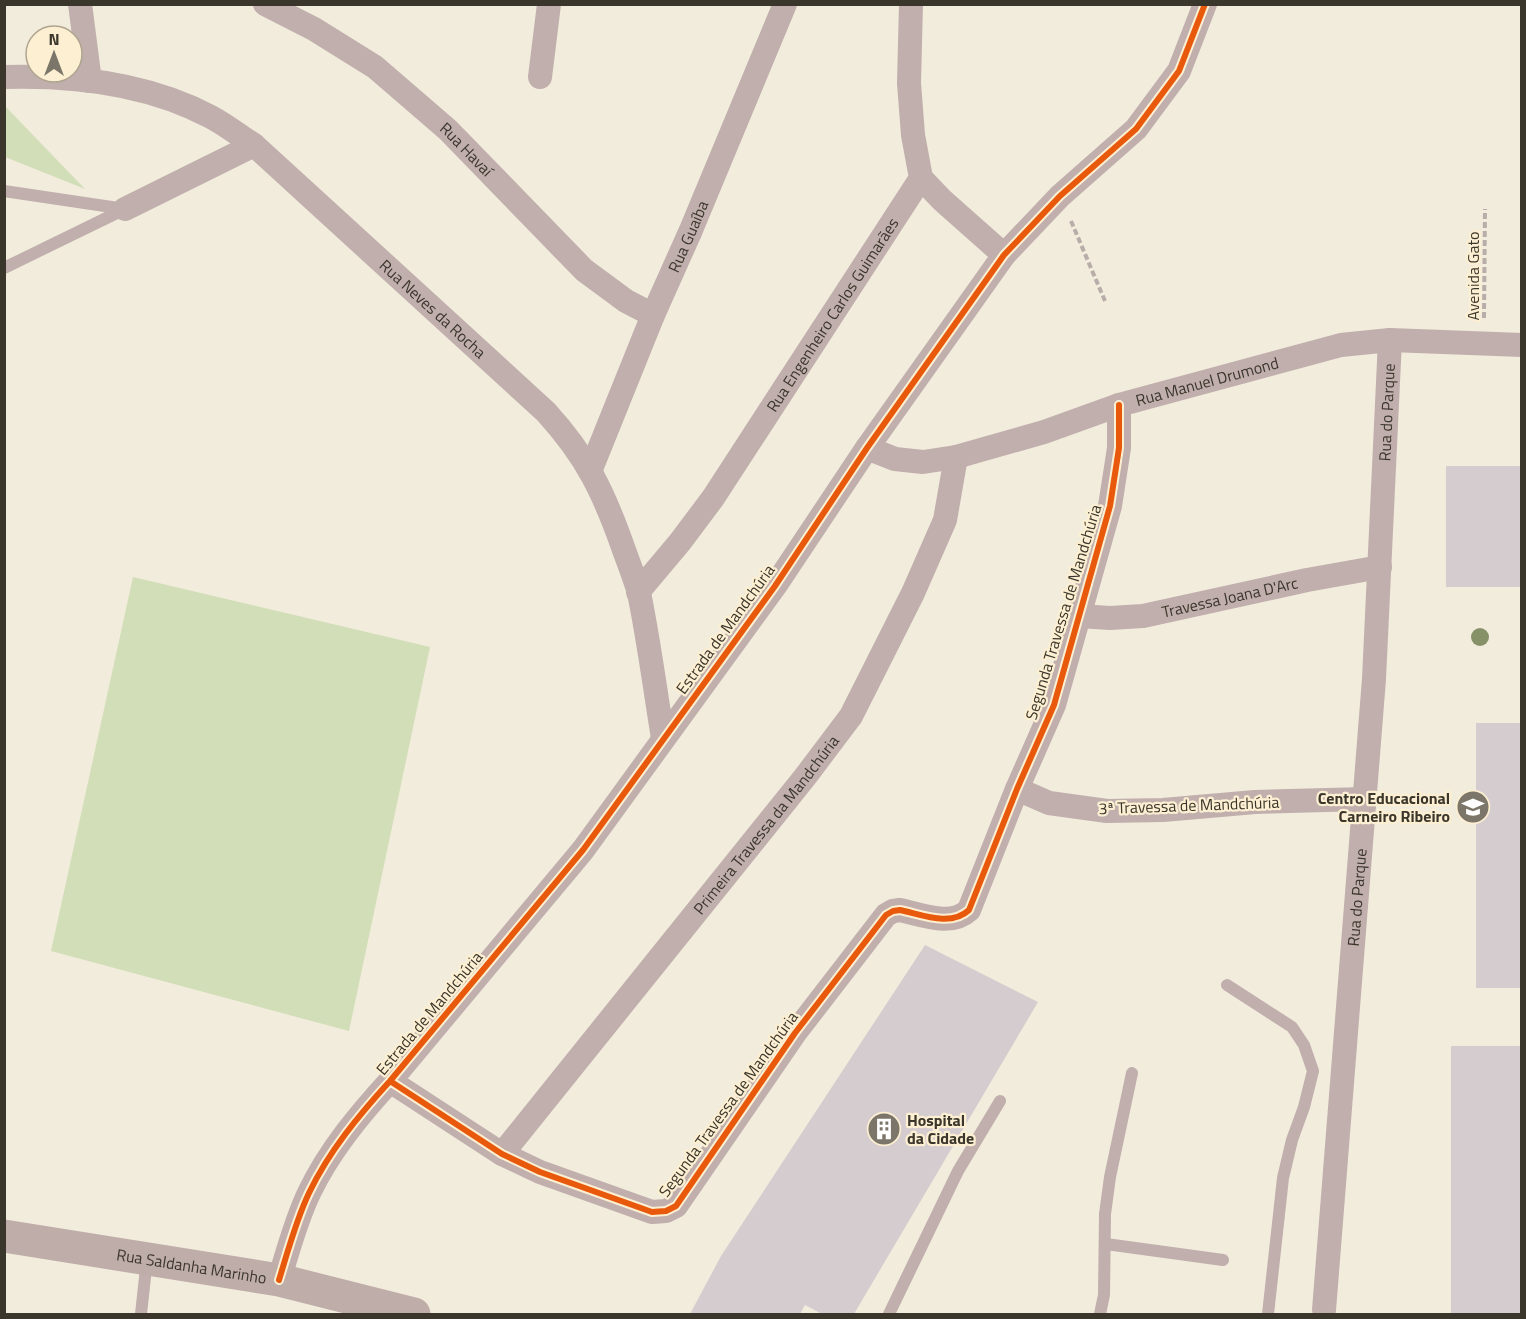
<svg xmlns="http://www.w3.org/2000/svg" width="1526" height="1319" font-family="'Titillium Web',sans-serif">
<rect width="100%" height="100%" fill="#f2ecdc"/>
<path fill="#d1deb7" d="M4,106H5L85,189L5,157Z
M133,577L430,647L349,1031L51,951Z"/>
<path fill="#d5cccf" d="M1446,466H1522V587H1446Z
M1476,723H1522V988H1476Z
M925,945L1038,1002L854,1314H822L805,1305L800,1314H690L721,1256Z
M1451,1046H1522V1314H1451Z"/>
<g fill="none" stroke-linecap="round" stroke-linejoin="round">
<path stroke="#b8ada9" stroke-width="4" stroke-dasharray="6 3" stroke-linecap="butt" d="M1071,221L1105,301
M1484,318L1485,209"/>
<path stroke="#c0afad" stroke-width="12" d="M4,191L125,209
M4,268L125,209
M1227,985L1292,1027L1304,1045L1313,1071L1304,1107L1292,1140L1283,1178L1268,1314
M1106,1244L1223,1260
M141,1314L147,1259
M889,1314L958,1171L1000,1101
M1100,1314L1104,1295L1105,1214L1110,1177L1132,1073"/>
<g stroke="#c0afad" stroke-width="24">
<path d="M80,4L90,81"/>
<path id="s1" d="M265,4L314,29L375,67L448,130L584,270L626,301L653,315"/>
<path id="s2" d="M4,77C75,75 149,84 211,117C226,125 240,136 254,145L546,412C587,457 604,493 624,550C629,564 635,579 639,593C649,641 655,690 663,738"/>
<path d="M540,77L549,4"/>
<path d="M921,178L942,200L1004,255"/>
<path d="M125,209L254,145"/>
<path id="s3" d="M867,448L895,459L923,462L956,457L1044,432L1119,405L1341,345L1390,340L1522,345"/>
<path id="s4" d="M591,469L653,315L691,230L785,4"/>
<path id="s5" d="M638,592L680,542L713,498L921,178L913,135L909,83L911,4"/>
<path id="s6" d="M1079,616L1110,618L1143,616L1307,580L1380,567"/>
<path d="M1017,789L1049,803L1107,811L1163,810L1255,802L1365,799"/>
<path d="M390,1081L502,1154L540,1172L652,1212L666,1211L676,1206L795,1033L886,915L893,911L900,910C923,915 951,927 969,910L1017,789L1054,705L1110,506L1119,448V405"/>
<path id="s7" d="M502,1154L805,777L851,716L913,593L945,520L956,457"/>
<path d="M279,1280C288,1251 296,1220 309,1193C329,1151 359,1115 390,1081L583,850L775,586L867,448L1004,255L1060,196L1136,129L1179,71L1205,4"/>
<path id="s8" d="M1324,1310L1374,679L1390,340"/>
</g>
<path stroke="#bfada9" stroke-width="33" id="s9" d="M4,1236L279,1280L414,1314"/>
<g stroke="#fcefd2" stroke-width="10">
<path id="cycleway" d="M390,1081L502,1154L540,1172L652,1212L666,1211L676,1206L795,1033L886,915L893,911L900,910C923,915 951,927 969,910L1017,789L1054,705L1110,506L1119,448V405
M279,1280C288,1251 296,1220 309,1193C329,1151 359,1115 390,1081L583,850L775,586L867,448L1004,255L1060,196L1136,129L1179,71L1205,4"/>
</g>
<use href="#cycleway" stroke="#e8590c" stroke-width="6"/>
</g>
<circle fill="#879167" cx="1480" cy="637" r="9"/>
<defs>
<g id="school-disc" transform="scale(1.725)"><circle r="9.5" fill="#7b7669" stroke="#fcefd2"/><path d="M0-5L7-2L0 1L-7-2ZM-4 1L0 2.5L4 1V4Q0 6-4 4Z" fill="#fff"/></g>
<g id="building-disc" transform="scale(1.725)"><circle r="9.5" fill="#7b7669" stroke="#fcefd2"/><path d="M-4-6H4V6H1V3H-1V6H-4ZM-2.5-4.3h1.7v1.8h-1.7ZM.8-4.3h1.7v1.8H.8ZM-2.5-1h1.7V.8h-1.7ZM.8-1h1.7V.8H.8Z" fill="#fff"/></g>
</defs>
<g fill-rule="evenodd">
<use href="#school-disc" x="1473" y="807"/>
<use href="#building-disc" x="884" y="1129"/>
</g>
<g text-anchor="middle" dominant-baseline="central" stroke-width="4.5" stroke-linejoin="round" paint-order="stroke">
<g font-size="16" fill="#3b362b" stroke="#fcefd2">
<text stroke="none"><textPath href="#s1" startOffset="250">Rua Havaí</textPath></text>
<text stroke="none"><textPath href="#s4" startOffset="252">Rua Guaíba</textPath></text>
<text transform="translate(1473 276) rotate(-90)">Avenida Gato</text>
<text stroke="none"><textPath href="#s2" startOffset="507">Rua Neves da Rocha</textPath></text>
<text stroke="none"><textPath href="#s5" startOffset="339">Rua Engenheiro Carlos Guimarães</textPath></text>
<text stroke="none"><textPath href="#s3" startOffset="354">Rua Manuel Drumond</textPath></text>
<text stroke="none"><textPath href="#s8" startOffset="900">Rua do Parque</textPath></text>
<text stroke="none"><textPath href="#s6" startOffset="153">Travessa Joana D'Arc</textPath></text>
<text transform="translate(1063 612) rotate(-73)">Segunda Travessa de Mandchúria</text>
<text transform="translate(725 629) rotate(-54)">Estrada de Mandchúria</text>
<text transform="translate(1189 805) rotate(-2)">3ª Travessa de Mandchúria</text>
<text stroke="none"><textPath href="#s7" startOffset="422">Primeira Travessa da Mandchúria</textPath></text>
<text stroke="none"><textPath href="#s8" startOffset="414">Rua do Parque</textPath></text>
<text transform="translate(429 1013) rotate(-50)">Estrada de Mandchúria</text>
<text transform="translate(728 1104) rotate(-54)">Segunda Travessa de Mandchúria</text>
<text stroke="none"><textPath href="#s9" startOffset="190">Rua Saldanha Marinho</textPath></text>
</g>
<g font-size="16" font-weight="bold" fill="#3b362b" stroke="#fcefd2" text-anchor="end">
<text x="1450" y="798">Centro Educacional<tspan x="1450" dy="18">Carneiro Ribeiro</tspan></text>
<text x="907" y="1120" text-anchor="start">Hospital<tspan x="907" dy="18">da Cidade</tspan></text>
</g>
</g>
<rect width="1526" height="1319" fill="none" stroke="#3b362b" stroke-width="12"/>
<g transform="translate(54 54)"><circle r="28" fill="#fcefd2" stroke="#afa58f" stroke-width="1.5"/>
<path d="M0-4.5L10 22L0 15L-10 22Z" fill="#7b7669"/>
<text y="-9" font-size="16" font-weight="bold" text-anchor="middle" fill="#3b362b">N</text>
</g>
</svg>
